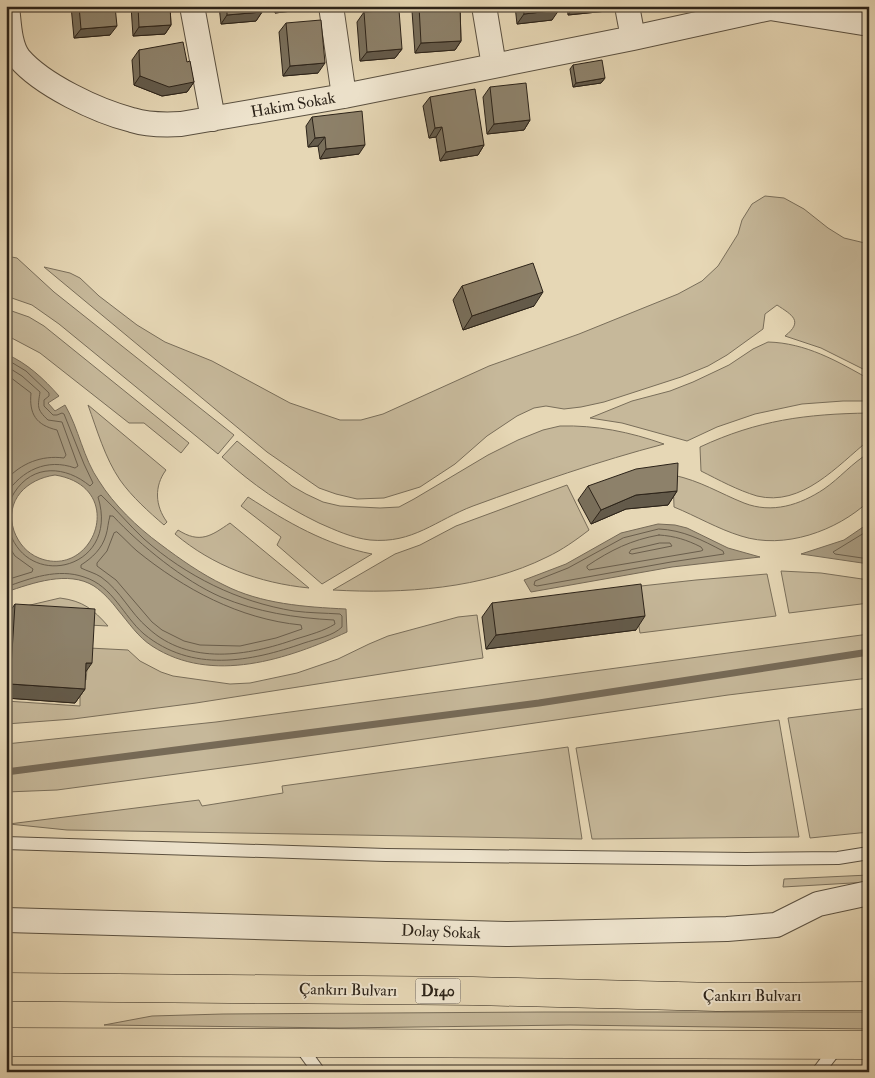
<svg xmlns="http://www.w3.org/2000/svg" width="875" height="1078" font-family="'IM FELL Double Pica',serif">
<rect width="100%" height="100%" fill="#e6d7b5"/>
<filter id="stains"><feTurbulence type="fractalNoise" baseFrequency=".004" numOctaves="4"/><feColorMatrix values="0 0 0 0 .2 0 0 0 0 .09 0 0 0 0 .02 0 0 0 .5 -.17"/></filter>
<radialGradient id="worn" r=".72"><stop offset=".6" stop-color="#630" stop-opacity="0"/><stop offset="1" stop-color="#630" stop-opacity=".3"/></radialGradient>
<path fill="#c6b89a" stroke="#796e5a" d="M765,196L784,198L804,209L828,228L844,238L869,244V372L821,348L785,336C804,321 792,315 777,305L765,314L763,329L727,355L708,366L681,377L604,402L581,407L564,409L546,406L534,408L517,416L487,436L455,464L420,487L384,498L357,499L336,494L319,488L267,452L44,267L70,273L80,278L99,296L137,325L165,342L212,361L290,403L340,420H361L383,414L489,366L579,334L678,294L702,281L718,266L738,234L742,220L752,204Z
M6,256L17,258L54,292L234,435L218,454L59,324L32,305L6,296Z
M6,309L29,317L44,326L189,443L181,453L144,423H129L40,353L6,335Z
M768,342C806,343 837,361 869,379V401H843L802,404L755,414L717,427L687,441L622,423L590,418L632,401L670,391L693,382L729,365L753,349Z
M88,405L166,470C154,486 155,506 167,522L164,525C149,512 132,497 120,480C105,458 97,430 88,405Z
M869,413V440C837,466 802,507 757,496C737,490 719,480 701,471L700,447C758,420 806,414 869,413Z
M560,426C596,425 630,432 664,444C599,461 536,483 473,506C436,520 413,544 370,540C352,538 335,530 319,523C282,505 253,485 222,457L237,441L292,486L306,494L323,502L340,506L380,508L399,507L414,499L488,455L518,440L543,430Z
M869,453V501C837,531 784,550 741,536C718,529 696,516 674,507L673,475C701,481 719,493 744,503C772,514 800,505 824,489C840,478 852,463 869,453Z
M567,485L589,530C576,540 562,550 547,557C483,589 403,594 333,590L395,554L420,545L456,526Z
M248,497C287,522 326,545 372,554L322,584L277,545L281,537L241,506Z
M230,523L309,588C259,583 213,566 175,534L178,530C200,544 211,536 230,523Z
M781,571L821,573L869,580V603L789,613Z
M767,574L776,616L640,633L632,587L696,580Z
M60,598C83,601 93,609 108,626L88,625L26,606Z
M477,615L483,658L196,703L73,719L6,724V701L80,706V680H86L89,648L128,650L140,661L161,672L173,676L230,684L250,683L297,673L338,659L369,644L388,636L458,617Z
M869,634V678L728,695L259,763L57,790L6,792V744L216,722Z
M869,708V832L810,838L788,718Z
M779,720L799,837L592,839L576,748Z
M568,747L582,839L67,830L9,824L199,800L202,806L283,793L282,786Z
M869,875V882L783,887L784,879Z
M544,1012H869V1029L570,1025L340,1028L104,1025L152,1016L223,1014Z"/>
<path fill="#a79a80" stroke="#766a57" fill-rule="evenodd" d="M6,354C27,363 44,379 59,396L48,403L55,411L65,405C79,429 83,458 99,481C114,505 137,527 160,544C180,559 201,574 224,585C261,604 305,607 346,609L347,632C288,659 212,685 152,646C138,637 129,623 118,610C112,602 103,592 94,586C68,570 33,583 6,592ZM55,475C129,487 94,580 39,558C27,553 19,544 14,531C4,500 27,479 55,475Z
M869,523V564L801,554L844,540Z
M658,524L675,525L687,528L728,548L760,557L672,567L531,592L524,580L566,564L621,533Z"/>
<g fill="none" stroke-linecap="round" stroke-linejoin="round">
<path stroke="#6a5e4c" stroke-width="1" d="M6,359L26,371L49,393V396L44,400V406L53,415H57L62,413L64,414L84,464L93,483L90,486C66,466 33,463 14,493C7,505 5,519 10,533C30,591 120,568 98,497L101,495C116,509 129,525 144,539C186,576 238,602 294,611C309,613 325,613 340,614L342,616V627C333,636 316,639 304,643C250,662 192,673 144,634C123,616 113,586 84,577C58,568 31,578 6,587
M6,366L22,376L40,392C38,406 36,409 48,420L62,422L78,466L75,468C47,458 22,470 6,494
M6,374L31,393C29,414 36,425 57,430L66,455L64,458C42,455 21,463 6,480
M110,516H113C140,545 184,581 221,597C257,612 295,618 334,620L335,624C324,631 309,635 296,639C248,656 189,666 148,628C130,613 121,591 101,577C95,573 87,571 81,568V565C92,558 102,549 106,535C108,529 108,522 110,516Z
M659,529C683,530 702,540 723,551L724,554L671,562L537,586L534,585L535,581L568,568L623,538Z
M869,530L833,552L835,554L869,559
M117,532C124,538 130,545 137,551C184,589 239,619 301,625L302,629L276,638L240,646L200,645L184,641L162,630L152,622L116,580L97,566V563L107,551L114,533Z
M659,535C675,536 687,540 701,547L703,550L701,551L589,570L587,568V566C611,550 631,540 659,535Z
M6,542L15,556L33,569L32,572L6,580
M660,543H670L672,546L632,554L629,553L631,550Z"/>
<path stroke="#766a57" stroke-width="7" d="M6,772L539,703L869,652"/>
<g stroke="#5a5040" stroke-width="14">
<path id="lane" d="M6,843L386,855L746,859L838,858L869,853
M298,1043L319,1072
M818,1072L838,1046"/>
</g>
<g stroke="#5a5040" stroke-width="26">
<path id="street" d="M7,6C9,22 9,45 19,58C42,85 97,111 132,120C148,125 164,125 181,124L344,96L633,38L770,8L869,24
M192,6L213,119
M331,6L344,96
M484,6L494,66
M627,6L633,38
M6,920L506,934L727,929L776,925L818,904L869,893"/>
</g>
<g stroke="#2c2319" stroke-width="29">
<path id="highway" d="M6,987L473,991L717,997L869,996
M6,1042L869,1045"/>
</g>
<use href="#lane" stroke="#efe5cf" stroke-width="12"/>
<use href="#street" stroke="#efe5cf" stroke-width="24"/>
<use href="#highway" stroke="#e6d7b5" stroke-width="28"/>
</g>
<path fill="#796f5b" stroke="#2c2319" d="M71,6H115L110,35L74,38Z
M131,6H170L171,25L165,34L133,36Z
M219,6H262V12L256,21L221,24Z
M274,6H312L309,9L275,13Z
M416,6H460L461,41L455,50L415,53L412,11Z
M515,6H558L552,20L517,24Z
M567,6H610L607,11L568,15Z
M364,12L402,49L395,58L360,61L357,22Z
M286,23L318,73L283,76L279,32Z
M139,50L187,62L194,82L187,92L162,96L134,85L132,60Z
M573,65L605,78L601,83L573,87L570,69Z
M490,87L530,120L524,130L487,134L483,97Z
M430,97L484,145L478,155L440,161L436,137L429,138L423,106Z
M312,117L359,154L320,159L318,146L308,147L306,126Z
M462,286L534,306L463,330L453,300Z
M588,486L677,491L668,505L626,509L591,524L578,500Z
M492,603L636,630L486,649L482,617Z
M15,604L85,689L75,703L6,698V617Z"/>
<path fill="#635a4a" stroke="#2c2319" d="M280,6H312L309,9L275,13Z
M574,6H610L607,11L568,15Z
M559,10L552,20L517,24L524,14Z
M262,12L256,21L221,24L227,15Z
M171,25L165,34L133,36L139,27Z
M117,26L110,35L74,38L81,29Z
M461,41L455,50L415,53L421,43Z
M402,49L395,58L360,61L367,52Z
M325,63L318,73L283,76L290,66Z
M140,76L194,82L187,92L162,96L134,85Z
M605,78L601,83L573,87L576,83Z
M530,120L524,130L487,134L494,124Z
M442,127L436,137L429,138L435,128Z
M325,137L318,146L308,147L315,138Z
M365,145L359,154L320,159L326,149Z
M484,145L478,155L440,161L446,152Z
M543,292L534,306L463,330L472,316Z
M677,491L668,505L626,509L591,524L601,510L636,495Z
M645,616L636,630L486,649L496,635Z
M86,663H92L82,677Z
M10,684L85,689L75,703L6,698V690Z"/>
<path fill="#8d816a" stroke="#2c2319" d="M79,6H115L117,26L81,29Z
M138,6H170L171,25L139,27Z
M227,6H262V12L227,15Z
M419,6H460L461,41L421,43Z
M523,6H558L559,10L524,14Z
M399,10L402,49L367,52L364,12Z
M321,20L325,63L290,66L286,23Z
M183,42L187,62L190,61L194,82L169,87L140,76L139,50Z
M602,60L605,78L576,83L573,65Z
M526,83L530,120L494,124L490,87Z
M475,89L484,145L446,152L442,127L435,128L430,97Z
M362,111L365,145L326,149L325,137L315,138L312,117Z
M533,263L543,292L472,316L462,286Z
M678,463L677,491L636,495L601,510L588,486L636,469Z
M641,584L645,616L496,635L492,603Z
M15,604L95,609L92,663H86L85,689L10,684Z"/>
<g text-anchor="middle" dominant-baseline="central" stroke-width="4" stroke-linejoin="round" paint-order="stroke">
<rect fill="#efe5cf" stroke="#665d50" stroke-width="1" x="415.5" y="978.5" width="45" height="25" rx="4"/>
<g font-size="15" font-weight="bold" fill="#2c2319">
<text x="438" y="991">D140</text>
</g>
<g font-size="16" fill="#2c2319" stroke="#efe5cf">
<text transform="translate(293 105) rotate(-10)">Hakim Sokak</text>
<text transform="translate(441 932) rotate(2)">Dolay Sokak</text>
<text transform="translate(348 990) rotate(1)">Çankırı Bulvarı</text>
<text x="752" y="996">Çankırı Bulvarı</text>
</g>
</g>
<rect width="875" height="1078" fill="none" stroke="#e6d7b5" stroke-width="25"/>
<rect x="8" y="8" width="860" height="1063" fill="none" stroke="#2c2319" stroke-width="2.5"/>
<rect x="12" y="12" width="850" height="1053" fill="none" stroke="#2c2319"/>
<rect width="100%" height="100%" filter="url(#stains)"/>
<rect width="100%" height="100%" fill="url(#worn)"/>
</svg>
